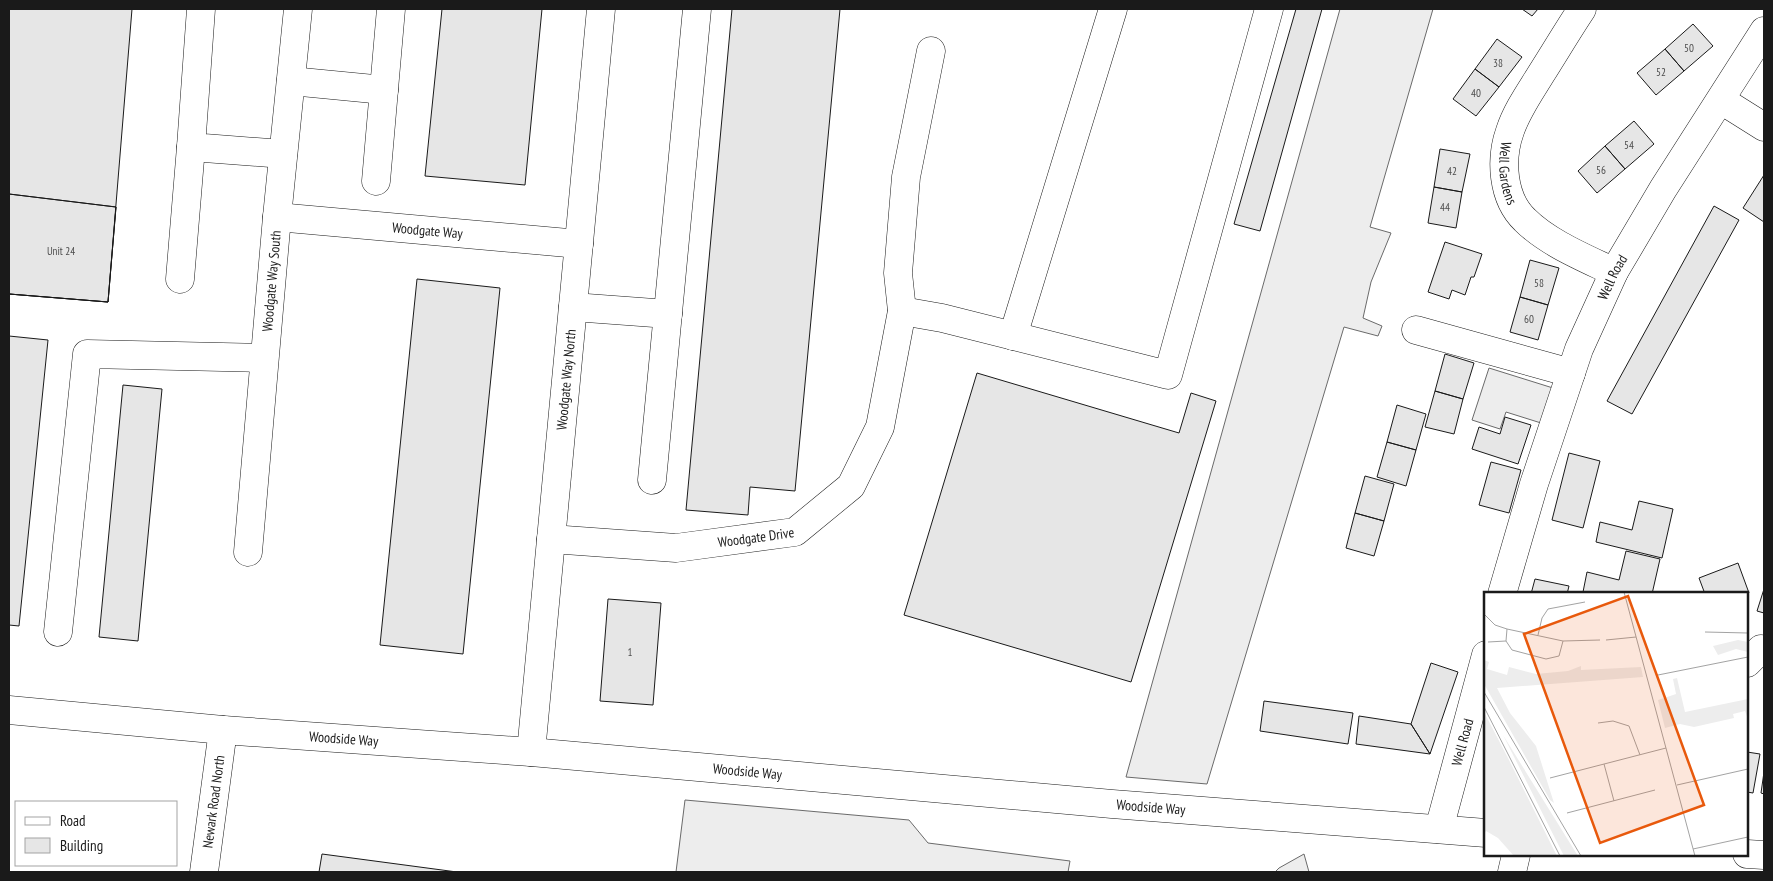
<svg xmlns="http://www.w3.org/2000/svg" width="1773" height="881" font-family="'PT Sans Narrow',sans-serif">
<rect width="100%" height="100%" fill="#fff"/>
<path fill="#ededed" stroke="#6a6a6a" d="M1340,9H1433L1370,227L1391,233L1371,282L1363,318L1382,326L1378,336L1344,327L1207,784L1126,777Z
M1489,368L1553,388L1541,423L1506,412L1500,429L1472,420Z
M685,800L909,820L928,843L1070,861L1068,872H676Z
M1304,854L1309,872H1275L1279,868Z"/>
<path fill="#e6e6e6" stroke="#1a1a1a" d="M9,9H132L108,302L9,294Z
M442,9H542L525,185L425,176Z
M732,9H840L795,491L750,487L748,515L686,510Z
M1296,9H1322L1260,231L1234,224Z
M1522,9H1538L1532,16Z
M1693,24L1713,46L1684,71L1665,49Z
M1497,39L1522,57L1499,87L1475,69Z
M1665,49L1684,71L1656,95L1637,73Z
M1475,69L1499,87L1476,116L1453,99Z
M1634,121L1654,144L1625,169L1605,146Z
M1605,146L1625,169L1597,193L1578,171Z
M1440,149L1470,154L1462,192L1434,187Z
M1764,175V222L1743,208Z
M1434,187L1462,192L1456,228L1428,223Z
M9,194L116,207L108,302L9,294Z
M9,194L116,207L108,302L9,294Z
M1714,206L1739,220L1632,414L1607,401Z
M1445,242L1482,254L1474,277H1471L1465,295L1452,290L1449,299L1428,292Z
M1530,260L1559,268L1548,305L1520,297Z
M417,279L500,288L463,654L380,645Z
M1520,297L1548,305L1538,340L1510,332Z
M9,336L48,340L19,626L9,625Z
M1445,354L1474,363L1463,399L1435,391Z
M977,373L1179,433L1191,393L1216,401L1131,682L904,615Z
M123,385L162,389L138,641L99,637Z
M1435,391L1463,399L1454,434L1425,427Z
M1397,405L1426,414L1416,450L1387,442Z
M1505,417L1531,425L1518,464L1472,449L1479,427L1500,434Z
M1387,442L1416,450L1406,486L1377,477Z
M1569,453L1600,461L1583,528L1552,520Z
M1491,462L1521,470L1509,513L1479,505Z
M1365,476L1394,484L1384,521L1355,513Z
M1639,501L1673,509L1662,558L1596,542L1600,522L1632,530Z
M1355,513L1384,521L1374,556L1346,548Z
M1626,551L1660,559L1652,594L1583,592L1587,572L1619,580Z
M1738,563L1749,593L1705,594L1699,578Z
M1535,579L1569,586L1567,594H1531Z
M1764,589V613L1757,611Z
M608,599L661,603L653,705L600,701Z
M1431,663L1458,672L1430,754L1411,724Z
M1264,701L1353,713L1348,744L1260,731Z
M1359,716L1411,724L1430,754L1356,744Z
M1747,752L1760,754L1753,793L1747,792Z
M1764,772V794L1761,793Z
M322,854L457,872H319Z"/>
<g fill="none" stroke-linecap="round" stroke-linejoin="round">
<g stroke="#1a1a1a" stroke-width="29">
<g id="minor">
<path d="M201,9L191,147L283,154"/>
<path id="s1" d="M1582,9C1568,30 1555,52 1541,74C1530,92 1517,110 1510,131C1500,159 1502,198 1525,220C1548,243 1585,258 1614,272"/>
<path d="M291,81L384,90"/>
<path d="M1721,100L1764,127"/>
<path d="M376,181L391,9"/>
<path id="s2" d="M277,217L579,244"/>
<path d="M180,279L191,147"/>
<path d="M573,307L668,314"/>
<path d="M902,311L942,318L1168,375L1269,9"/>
<path d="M1416,330L1571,373"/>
<path d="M1013,336L1113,9"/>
<path d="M652,480L697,9"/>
<path id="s3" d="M551,539L676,548L795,532L851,486L880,427L902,311L898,273L906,177L931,51"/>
<path id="s4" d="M248,552L277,217L298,9"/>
<path id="s5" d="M1502,594L1534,484L1579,349L1614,272L1663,189L1764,31"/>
<path d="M58,632L87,354L264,358"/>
<path d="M1747,663L1761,649"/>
<path id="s6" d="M9,710L223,730L531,752L1112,804L1486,833"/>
<path id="s7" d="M531,752L601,9"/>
<path id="s8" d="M1439,829L1486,655"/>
<path d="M1747,854L1764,855"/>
<path id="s9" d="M204,872L223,730"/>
<path d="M1512,872L1516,855"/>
</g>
</g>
<use href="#minor" stroke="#fff" stroke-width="28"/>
</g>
<g text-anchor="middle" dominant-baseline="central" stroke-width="4" stroke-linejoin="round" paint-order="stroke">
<g font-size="11" fill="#4d4d4d">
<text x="1689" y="48">50</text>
<text x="1498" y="63">38</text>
<text x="1661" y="72">52</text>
<text x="1476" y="93">40</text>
<text x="1629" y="145">54</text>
<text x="1601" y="170">56</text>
<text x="1452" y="171">42</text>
<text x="1445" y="207">44</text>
<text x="61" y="251">Unit 24</text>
<text x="1539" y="283">58</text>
<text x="1529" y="319">60</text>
<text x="630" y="652">1</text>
</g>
<g font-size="14" fill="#1a1a1a" stroke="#fff">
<text stroke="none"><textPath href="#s1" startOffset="185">Well Gardens</textPath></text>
<text stroke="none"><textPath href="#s2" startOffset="151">Woodgate Way</textPath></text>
<text stroke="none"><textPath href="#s5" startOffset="336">Well Road</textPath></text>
<text stroke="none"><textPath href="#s4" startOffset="272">Woodgate Way South</textPath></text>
<text stroke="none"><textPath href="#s7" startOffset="374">Woodgate Way North</textPath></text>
<text stroke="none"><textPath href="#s3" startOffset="206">Woodgate Drive</textPath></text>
<text stroke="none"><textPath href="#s6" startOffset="336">Woodside Way</textPath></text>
<text stroke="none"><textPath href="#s8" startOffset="90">Well Road</textPath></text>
<text stroke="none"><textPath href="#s6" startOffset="741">Woodside Way</textPath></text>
<text stroke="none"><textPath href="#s9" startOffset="71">Newark Road North</textPath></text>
<text stroke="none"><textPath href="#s6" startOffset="1146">Woodside Way</textPath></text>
</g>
</g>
<g transform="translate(1484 592)">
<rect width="264" height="264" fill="#fff"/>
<path d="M254,48L264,50V60L252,57L234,63L229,54ZM0,68L5,70L3,77L23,83L25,75L52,82L84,79L97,74V78L157,75L159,85L13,96L26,121L52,154L70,211L66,208L0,92ZM193,86L201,120L264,107V127L261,119L249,122L250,126L210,135L196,132L181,136L174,108L192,102L189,87ZM0,120L24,166L73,264H30L14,246L2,239L0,242ZM19,143L94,264H80Z" fill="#ededed"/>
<path fill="none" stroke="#a3a3a3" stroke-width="1" d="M140,0L211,264M0,22L11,33L23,37L79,49L116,48M23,37L22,49L28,58L62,67L75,64L79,49M221,40L264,41M54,43L58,26L64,17L101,10M122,48L152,45M4,50L22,49M174,83L264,65M0,100L97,264M0,115L76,264M114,131L129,129L145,134L156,163M120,172L130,209M66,186L182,156M193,193L264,177M83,221L171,198M209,257L264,245"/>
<path fill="#e8590c" fill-opacity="0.15" stroke="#e8590c" stroke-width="2.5" d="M144,4L220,213L116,251L40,42Z"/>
<rect width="264" height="264" fill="none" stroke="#1a1a1a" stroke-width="2.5"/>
</g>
<rect width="1773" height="881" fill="none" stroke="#1a1a1a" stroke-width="20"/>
<rect x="15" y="801" width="162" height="65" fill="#ffffff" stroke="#a3a3a3"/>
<rect x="25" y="817" width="25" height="8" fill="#ffffff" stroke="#a3a3a3"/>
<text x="60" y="826" font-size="15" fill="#1a1a1a">Road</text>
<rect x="25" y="838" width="25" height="15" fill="#e6e6e6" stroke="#a3a3a3"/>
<text x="60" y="851" font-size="15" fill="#1a1a1a">Building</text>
</svg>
